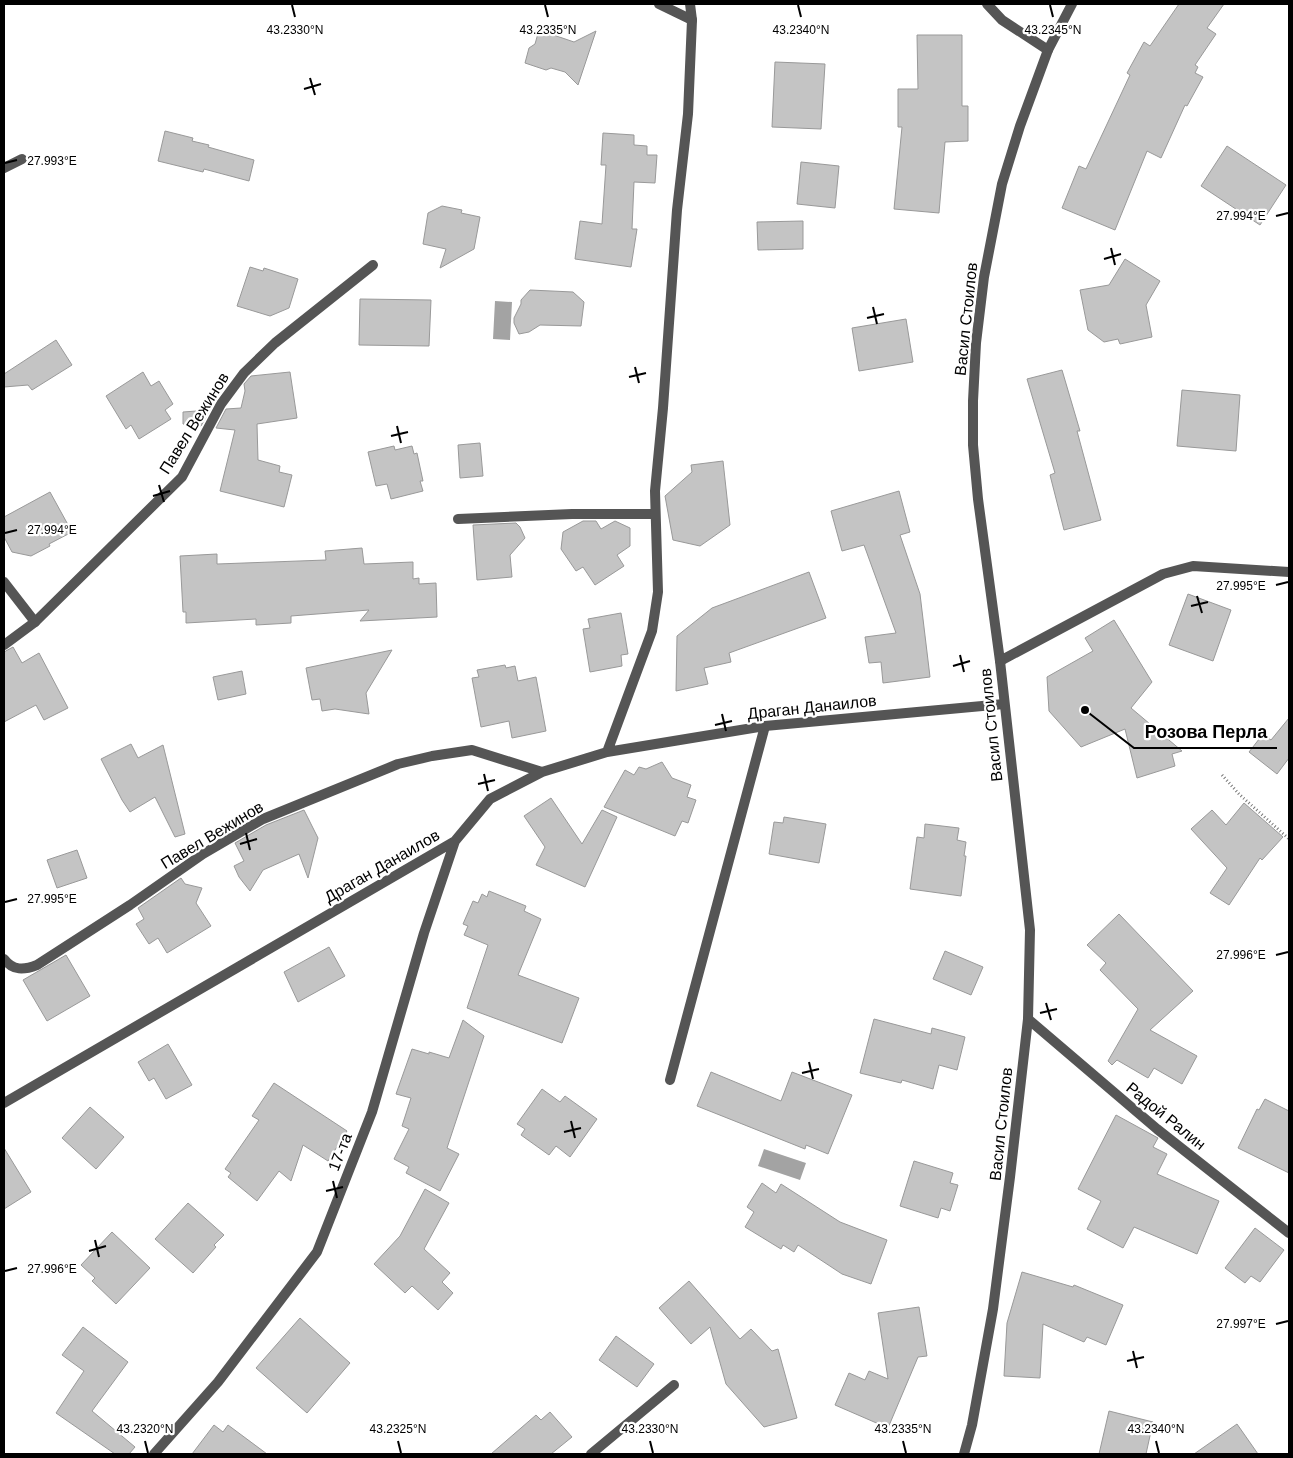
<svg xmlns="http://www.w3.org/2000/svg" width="1293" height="1458" font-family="Helvetica,sans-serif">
<rect width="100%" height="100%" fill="#fff"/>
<path fill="#a3a3a3" d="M495,301L512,302L510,340L493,339Z
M764,1149L806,1163L800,1180L758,1166Z"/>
<path fill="#c4c4c4" stroke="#999" d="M1179,4H1224L1207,28L1216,34L1195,65L1198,67L1195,73L1203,77L1187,106L1185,105L1161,158L1147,151L1115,230L1062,208L1079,166L1086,169L1130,75L1127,73L1144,42L1150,46Z
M539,30L574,42L596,31L578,85L565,72L551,68L546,70L525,63L529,48L535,44Z
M917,35H962V106H968V141L945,142L939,213L894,209L902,127H898V89H918Z
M775,62L825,64L821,129L772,127Z
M165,131L193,138L192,141L209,145L208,147L254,160L249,181L204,169L203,172L158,161Z
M603,133L634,135V145L647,146V155H657L655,183L634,182L632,229H637L631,267L575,259L580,221L602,224L606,165H601Z
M1227,146L1286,185L1260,225L1201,186Z
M801,162L839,166L835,208L797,204Z
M442,206L462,210L461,213L480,217L474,249L440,268L446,249L423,244L428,213Z
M803,221V249L758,250L757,222Z
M1125,259L1160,281L1146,305L1152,337L1120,344L1118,339L1104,342L1088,330L1080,290L1109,285Z
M250,267L263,271L264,268L298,279L289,308L270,316L237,306Z
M530,290L573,292L584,302L581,326L540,325L529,332L519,334L514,323V318L521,304V300Z
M360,299L431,300L429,346L359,345Z
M906,319L913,362L859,371L852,328Z
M56,340L72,365L32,390L28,385L4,387V374Z
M1062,370L1080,431H1077L1101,520L1064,530L1050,475L1055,473L1027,379Z
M143,372L151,386L159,381L173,404L165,410L171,419L139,439L131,425L126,429L106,396Z
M290,372L297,418L257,424L258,460L280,466L279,472L292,475L284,507L220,491L235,430L216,428L226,409L241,408L245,391L244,384L251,376Z
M1182,390L1240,395L1236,451L1177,446Z
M210,410L201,426L183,424V412Z
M480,443L483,476L460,478L458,445Z
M394,446L395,450L412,446L414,454L417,453L423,481H420L423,491L391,499L387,484L376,486L368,452Z
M723,461L730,525L700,546L673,540L665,496L692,472L691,465Z
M899,491L910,532L900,535L920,594L930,677L883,683L881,662L869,663L865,637L896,633L864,545L842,551L831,511Z
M50,492L72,532L49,544L50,546L31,556L12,552L4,537V517Z
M583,521H596L601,529L615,521L630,528V546L617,555L624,566L595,585L583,567L576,571L561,549L563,532Z
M516,523L520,527L525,538L510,555L512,577L477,580L473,525Z
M362,548L364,564L413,562V579L419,578V584L436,583L437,617L360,621L369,610L291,616V623L256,625V619L186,623V612H183L180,556L217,554V564L326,560L325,551Z
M809,572L826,618L729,653L731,662L704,668L708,684L676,691L677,636L712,608Z
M1188,594L1231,610L1213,661L1169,645Z
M621,613L628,654L621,655L622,666L590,672L583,629L590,628L588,619Z
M1114,620L1152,682L1131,708L1182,751L1172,754L1175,766L1137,778L1125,729L1081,747L1049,711L1047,677L1093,651L1085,638Z
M13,647L22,663L39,653L68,708L44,720L36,705L4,722V652Z
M392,650L366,693L369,714L335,709L322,711L320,699L312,700L306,668Z
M505,665L506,668L515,666L518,681L536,677L546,731L512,738L509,721L481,727L472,678L479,677L477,670Z
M242,671L246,694L218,700L213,677Z
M1289,718V758L1277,774L1249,752L1263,734L1271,740Z
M131,744L138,758L163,745L185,834L175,837L155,797L130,812L122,800L101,759Z
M662,762L672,778L691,785L687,797L696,800L688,823L682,821L675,836L604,807L625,770L634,775L639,767L646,769Z
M551,798L582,844L602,810L617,817L585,887L536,865L545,847L524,816Z
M1244,803L1283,837L1262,860L1260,858L1229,905L1210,893L1227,868L1191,829L1212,810L1226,825Z
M304,810L318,838L308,878L299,854L263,870L250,891L239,877L234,866L244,861L235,843L266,825Z
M784,817L826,824L819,863L769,854L774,822L783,823Z
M925,824L959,828L957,840L966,842L964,856H966L961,896L910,889L917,837L924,838Z
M77,850L87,878L57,888L47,860Z
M181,878L185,884L202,888L196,903L211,926L167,953L158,938L149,944L136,924L144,919L138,908Z
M489,891L526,906L524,911L541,919L518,975L579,998L562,1043L467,1008L488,945L464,935L468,926L463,924L473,901L478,903L482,894L487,897Z
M1119,914L1193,991L1150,1030L1197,1056L1182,1084L1154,1068L1148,1078L1117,1060L1112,1065L1108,1061L1138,1009L1100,970L1106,963L1087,945Z
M329,947L345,976L298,1002L284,972Z
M945,951L983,967L971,995L933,979Z
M66,955L90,996L47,1021L23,980Z
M874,1019L931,1034L932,1028L965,1037L957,1070L939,1065L933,1089L902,1080L901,1083L860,1073Z
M463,1020L484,1036L447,1148L459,1154L440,1191L406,1173L409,1167L394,1159L409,1129L402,1126L411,1098L396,1094L412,1049L429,1054V1052L449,1058Z
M168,1044L192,1085L166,1099L154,1078L149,1081L138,1062Z
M711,1072L781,1101L792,1072L852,1095L828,1154L806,1145L805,1149L697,1106Z
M274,1083L347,1131L328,1161L303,1145L291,1181L279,1171L257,1201L228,1177L231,1173L225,1169L259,1120L252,1116Z
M542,1089L560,1102L565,1096L597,1119L570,1157L556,1146L549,1155L521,1135L525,1129L517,1124Z
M1265,1099L1289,1111V1173L1238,1148L1257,1109L1259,1110Z
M90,1107L124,1137L96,1169L62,1138Z
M1116,1115L1158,1138L1153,1147L1167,1154L1157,1174L1219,1201L1197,1254L1134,1227L1123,1248L1087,1229L1101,1201L1078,1189Z
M4,1148L31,1192L4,1209Z
M914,1161L953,1173L950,1183L958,1185L950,1211L941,1208L938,1218L900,1206Z
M762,1183L776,1193L781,1184L840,1222L887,1240L871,1284L842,1274L798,1245L794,1252L783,1245L781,1249L745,1227L754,1212L747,1207Z
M425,1189L449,1203L424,1249L450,1273L442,1282L453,1293L438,1310L412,1286L405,1293L374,1264L400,1236Z
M188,1203L224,1235L214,1245L216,1247L193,1273L155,1239Z
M1255,1228L1284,1250L1260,1282L1251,1276L1245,1283L1225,1268Z
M112,1232L150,1268L116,1304L92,1281L95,1278L81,1265Z
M1022,1272L1073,1287L1074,1285L1123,1305L1106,1345L1087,1337L1084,1342L1043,1324L1040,1378L1004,1376L1007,1323Z
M689,1281L740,1339L751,1329L772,1351L778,1349L797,1418L764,1427L726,1384L710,1327L691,1344L659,1308Z
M919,1307L927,1356L918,1357L888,1428L835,1405L849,1373L865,1380L869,1371L888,1379L878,1313Z
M300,1318L350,1363L307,1413L256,1368Z
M83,1327L128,1362L92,1411L135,1447L129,1454H115L56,1413L84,1371L62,1355Z
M616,1336L654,1364L637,1387L599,1360Z
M1109,1411L1153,1422L1146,1454H1099Z
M550,1412L572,1437L551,1454H491L536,1415L541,1420Z
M1237,1424L1258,1454H1194Z
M214,1425L223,1432L228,1425L267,1454H192Z"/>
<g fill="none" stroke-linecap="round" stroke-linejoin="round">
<path stroke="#777" stroke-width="3" stroke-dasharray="1 2.5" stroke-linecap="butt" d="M1222,775L1239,794L1289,839"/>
<path stroke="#555" stroke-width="10" d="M659,4L692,20
M690,4L692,20
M4,168L22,159
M458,519L572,514H655
M4,582L35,622
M670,1080L765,726
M591,1454L674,1385"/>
<path stroke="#555" stroke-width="10" d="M987,4L1002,20L1048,50
M4,645L35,622L182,477L221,404L244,373L275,343L373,265
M1000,661L1163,574L1193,566L1289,572
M607,752L652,631L658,592L655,491L663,408L677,210L688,114L692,20
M4,959C13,971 24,970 37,965L130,905L203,854L263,819L398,764L432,756L472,750L542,772
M1028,1019L1157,1129L1289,1233
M4,1103L455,841L490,799L542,772L607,752L765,726L1004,704
M154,1454L218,1382L317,1252L372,1112L424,933L455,841"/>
<path stroke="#555" stroke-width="10" d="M964,1454L972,1425L993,1309L1010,1177L1028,1019L1030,930L1000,661L978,499L973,445V401L976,343L984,277L1002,184L1020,126L1048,50L1072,4"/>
</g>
<path fill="none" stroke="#000" stroke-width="2" d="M292,5L295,17M545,5L548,17M798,5L801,17M1050,5L1053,17M310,78L315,95M304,89L321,84M5,163L17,160M1276,216L1288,213M1111,248L1115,265M1104,259L1121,254M873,307L877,324M867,318L884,314M635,367L639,383M629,377L646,373M397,426L401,443M391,436L408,432M159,485L164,502M153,496L170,491M5,533L17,530M1276,585L1288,582M1197,596L1202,613M1191,606L1208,602M960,655L964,672M953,666L970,661M722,714L726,731M715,725L732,721M484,774L488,791M478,784L495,780M246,833L250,850M240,844L257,839M5,902L17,899M1276,955L1288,952M1046,1003L1051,1020M1040,1013L1057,1009M809,1062L813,1079M802,1073L819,1069M571,1121L575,1138M564,1132L581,1128M333,1181L337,1198M326,1191L343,1187M95,1240L99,1257M89,1251L106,1246M5,1271L17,1268M1276,1324L1288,1321M1133,1351L1137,1368M1127,1361L1144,1357M145,1441L148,1453M398,1441L401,1453M650,1441L653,1453M903,1441L906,1453M1156,1441L1159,1453"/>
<g text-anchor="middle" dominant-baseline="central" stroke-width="4.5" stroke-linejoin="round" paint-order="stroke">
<g font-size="16" fill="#000" stroke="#fff">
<text transform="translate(966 319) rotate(-84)">Васил Стоилов</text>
<text transform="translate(194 423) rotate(-58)">Павел Вежинов</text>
<text transform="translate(812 707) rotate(-6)">Драган Данаилов</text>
<text transform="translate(991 725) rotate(-96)">Васил Стоилов</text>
<text transform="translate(212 835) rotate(-31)">Павел Вежинов</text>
<text transform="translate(382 866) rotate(-30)">Драган Данаилов</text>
<text transform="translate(1166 1116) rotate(39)">Радой Ралин</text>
<text transform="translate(1001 1124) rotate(-84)">Васил Стоилов</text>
<text transform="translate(340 1152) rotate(-69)">17-та</text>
</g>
</g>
<g font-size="12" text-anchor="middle" fill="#000" stroke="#fff" stroke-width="4.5" stroke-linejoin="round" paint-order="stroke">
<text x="295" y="34">43.2330°N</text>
<text x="548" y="34">43.2335°N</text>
<text x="801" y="34">43.2340°N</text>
<text x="1053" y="34">43.2345°N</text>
<text x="52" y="165">27.993°E</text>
<text x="1241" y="220">27.994°E</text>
<text x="52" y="534">27.994°E</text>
<text x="1241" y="590">27.995°E</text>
<text x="52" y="903">27.995°E</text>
<text x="1241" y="959">27.996°E</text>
<text x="52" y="1273">27.996°E</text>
<text x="1241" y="1328">27.997°E</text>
<text x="145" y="1433">43.2320°N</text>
<text x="398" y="1433">43.2325°N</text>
<text x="650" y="1433">43.2330°N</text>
<text x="903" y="1433">43.2335°N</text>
<text x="1156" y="1433">43.2340°N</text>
</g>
<path fill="none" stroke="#000" stroke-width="2" d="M1085 710L1134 748H1277"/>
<circle fill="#000" stroke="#fff" stroke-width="2" cx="1085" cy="710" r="5"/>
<g font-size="18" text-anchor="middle" font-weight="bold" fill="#000" stroke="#fff" stroke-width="4.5" stroke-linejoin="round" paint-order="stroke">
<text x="1206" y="738">Розова Перла</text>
</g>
<rect width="1293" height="1458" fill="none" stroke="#000000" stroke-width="10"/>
</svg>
